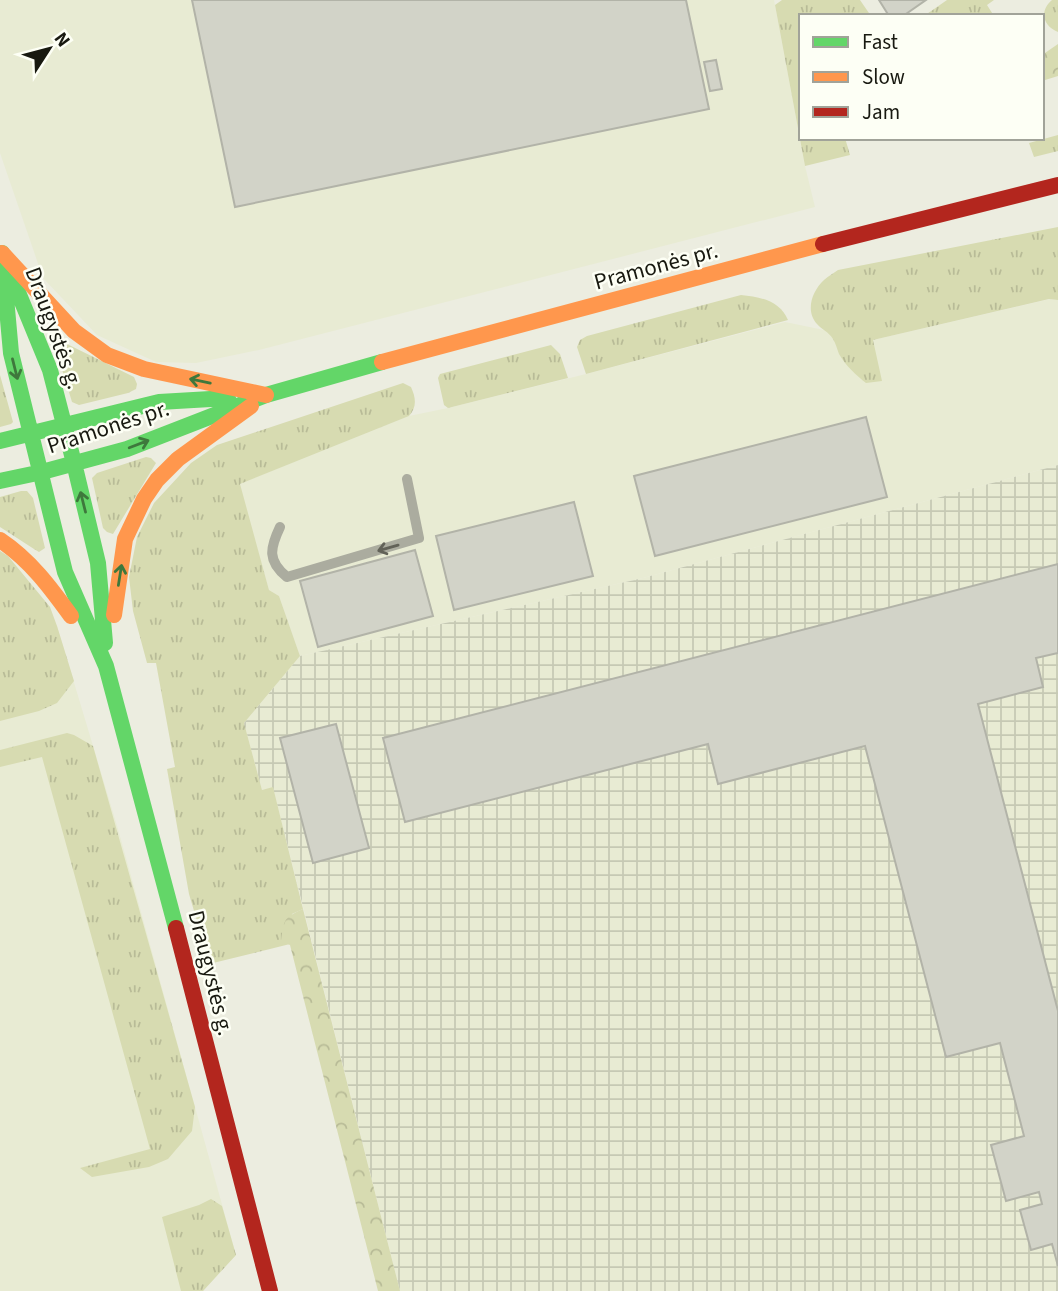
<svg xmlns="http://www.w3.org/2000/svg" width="1058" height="1291" font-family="'Source Sans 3',sans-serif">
<defs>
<pattern id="industrial-grid" width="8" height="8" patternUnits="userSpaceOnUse" patternTransform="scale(1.75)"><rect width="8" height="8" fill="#e8ebd3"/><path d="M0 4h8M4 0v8" fill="none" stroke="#c6c9b4"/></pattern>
<pattern id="grass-tufts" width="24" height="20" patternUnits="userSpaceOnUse" patternTransform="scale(1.75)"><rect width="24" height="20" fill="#d7dbb1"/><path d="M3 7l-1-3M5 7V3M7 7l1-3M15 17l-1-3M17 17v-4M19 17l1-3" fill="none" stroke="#b8bb97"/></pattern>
<pattern id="forest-crowns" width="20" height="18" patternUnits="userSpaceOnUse" patternTransform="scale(1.75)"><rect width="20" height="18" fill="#d7dbb1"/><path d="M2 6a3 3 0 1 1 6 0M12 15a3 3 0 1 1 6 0" fill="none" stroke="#b8bb97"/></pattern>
</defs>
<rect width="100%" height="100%" fill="#ecede0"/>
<path fill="#e8ebd3" d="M0,0H774L805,166L815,207L259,350L196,363L156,362L97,335L43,278L0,153Z
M1050,299L1058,300V465L643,578L300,656L279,596L269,590L239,484L409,416L448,408L586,374L785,322L873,340Z
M0,551L57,626L118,829L236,1255L203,1291H0Z"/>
<path fill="url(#industrial-grid)" d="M1058,465V1291H400L273,788L262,790L244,723L300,656L643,578Z"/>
<path fill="url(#grass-tufts)" d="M782,0H860L871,16H801V138H845L850,155L805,166L775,5Z
M947,0H994L987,5L994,16H924Z
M1052,0H1058V32C1043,26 1039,11 1052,0Z
M1058,135V151L1034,157L1029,143Z
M1058,227V300L1049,299L873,340L882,381L866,383C857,376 845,365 839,354C837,349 836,344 833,339C828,331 822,330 817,324C805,311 812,291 824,280C828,276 834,273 838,270Z
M741,295C761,297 780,301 788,320L586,374L577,347L580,340L587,336Z
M67,344L134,377L137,384L136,389L128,393L79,405L72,402L57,353L59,350Z
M551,345L560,354L568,378L448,408L444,405L438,378L440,374Z
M0,375L13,422L11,424L0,427Z
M403,383L411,387C416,398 417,407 409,416L240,484L269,590L279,596L300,656L244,723L262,790L273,787L303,909L292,914L290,944L213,963L208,958L189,894L167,769L175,767L156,663H147L133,611L129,577L137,537L154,503L191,463L217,445Z
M146,457L151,458L156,463L113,534L107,532L103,528L92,478L97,473Z
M21,491H27L33,498L45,548L39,552L34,549L0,527V497Z
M0,551L8,556L50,607L57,626L74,681L57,703L39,711L0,721Z
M67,733L74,735L93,746L195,1107L192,1131L168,1159L149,1167L92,1177L80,1168L150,1149L42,757L0,767V750Z
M211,1199L222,1206L236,1255L203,1291H181L162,1217L199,1205Z"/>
<path fill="url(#forest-crowns)" d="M1058,44V76L1042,81V55Z
M303,909L400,1291H378L290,945L281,941C284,920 283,918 303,909Z"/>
<path fill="#d2d3c8" stroke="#b2b3a8" stroke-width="2" d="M192,0H686L709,109L235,207Z
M879,0H926L903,16H889Z
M716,60L722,89L710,91L704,62Z
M866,417L887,497L655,556L634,476Z
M574,502L593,576L454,610L436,536Z
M415,550L433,616L318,647L300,581Z
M1058,564V653L1036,658L1043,687L978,704L1058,1011V1266L1052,1244L1031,1250L1020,1210L1042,1204L1039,1192L1006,1201L991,1145L1024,1136L1000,1043L946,1057L865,746L718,784L708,744L405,822L383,738Z
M336,724L369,848L313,863L280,738Z"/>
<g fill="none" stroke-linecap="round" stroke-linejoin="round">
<path stroke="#abac9f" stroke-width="10" d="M280,527C270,548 267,561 287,577L419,538L407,479"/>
<path stroke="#63d668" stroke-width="16" d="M2,253L11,353L65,572L106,666L176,928
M13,280L50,370L74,463L98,563L105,643
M0,441L159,402L228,398
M0,481L42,472L127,449L266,395L382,362"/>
<path stroke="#ff974d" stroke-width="16" d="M2,253L74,331L107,355L144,369L266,395
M382,362L823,244
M0,540C30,560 50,587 71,616
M114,615L125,539L144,499L157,480L178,459L251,406"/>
<path stroke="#b3261e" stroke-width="16" d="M823,244L1058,185
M176,928L270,1291"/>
</g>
<defs><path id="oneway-shaft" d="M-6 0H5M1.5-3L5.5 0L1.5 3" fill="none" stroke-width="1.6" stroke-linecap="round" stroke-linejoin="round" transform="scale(1.75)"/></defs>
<g stroke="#3e783c">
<use href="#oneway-shaft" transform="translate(15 369) rotate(76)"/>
<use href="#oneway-shaft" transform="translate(200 381) rotate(-168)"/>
<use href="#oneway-shaft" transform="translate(139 444) rotate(-21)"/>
<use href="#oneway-shaft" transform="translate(83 502) rotate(-104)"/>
<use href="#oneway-shaft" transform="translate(120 575) rotate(-81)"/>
</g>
<use stroke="#626258" href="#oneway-shaft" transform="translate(388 548) rotate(164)"/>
<g text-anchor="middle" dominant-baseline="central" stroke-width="5" stroke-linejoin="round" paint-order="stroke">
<g font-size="23" fill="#181910" stroke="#fdfff5">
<text transform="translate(656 266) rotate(-15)">Pramonės pr.</text>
<text transform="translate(54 328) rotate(70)">Draugystės g.</text>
<text transform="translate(108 427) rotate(-18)">Pramonės pr.</text>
<text transform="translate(211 973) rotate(76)">Draugystės g.</text>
</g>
</g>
<rect x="799" y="14" width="245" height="126" fill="#fdfff5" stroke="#a1a399" stroke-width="2"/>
<rect x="813" y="37" width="35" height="10" fill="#63d668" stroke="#a1a399" stroke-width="2"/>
<text x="862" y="49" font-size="21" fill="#181910">Fast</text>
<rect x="813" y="72" width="35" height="10" fill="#ff974d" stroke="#a1a399" stroke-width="2"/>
<text x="862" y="84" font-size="21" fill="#181910">Slow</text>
<rect x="813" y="107" width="35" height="10" fill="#b3261e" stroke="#a1a399" stroke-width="2"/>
<text x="862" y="119" font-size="21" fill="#181910">Jam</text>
<g transform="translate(49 49) rotate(54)" stroke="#fdfff5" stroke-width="5" paint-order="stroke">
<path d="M0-5L12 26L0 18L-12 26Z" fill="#181910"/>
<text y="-10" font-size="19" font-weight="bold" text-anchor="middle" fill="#181910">N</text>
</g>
</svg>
